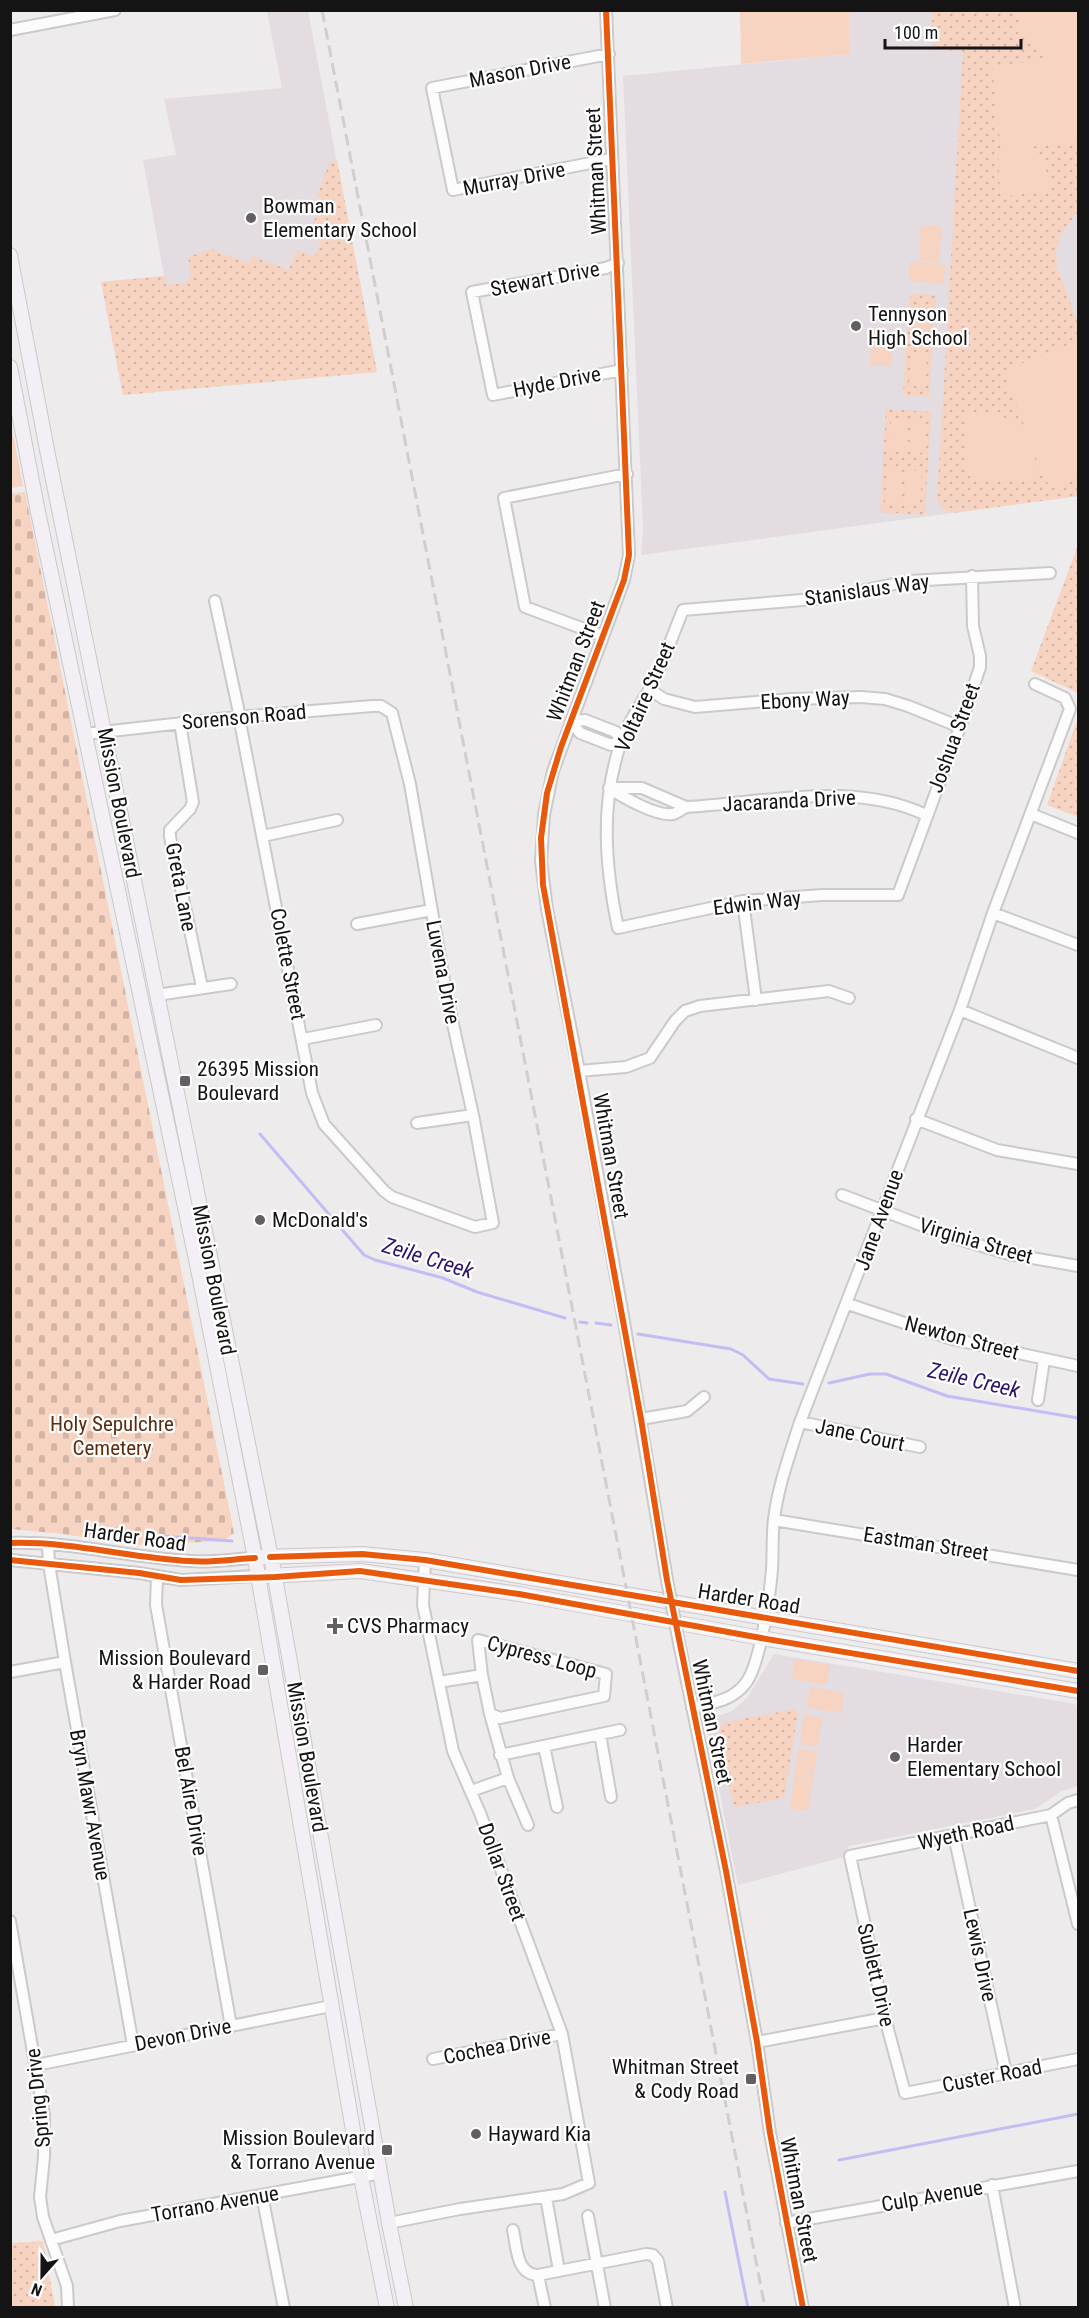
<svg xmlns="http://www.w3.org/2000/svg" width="1089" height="2318" font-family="'Roboto Condensed',sans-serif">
<defs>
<pattern id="grass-dots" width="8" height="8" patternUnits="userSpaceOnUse" patternTransform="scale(1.5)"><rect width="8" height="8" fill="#f7d3c1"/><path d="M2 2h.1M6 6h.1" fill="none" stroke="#d3b4a5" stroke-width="1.8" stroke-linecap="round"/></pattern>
<pattern id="cemetery-stones" width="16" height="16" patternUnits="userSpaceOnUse" patternTransform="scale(1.5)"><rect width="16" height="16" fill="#f7d3c1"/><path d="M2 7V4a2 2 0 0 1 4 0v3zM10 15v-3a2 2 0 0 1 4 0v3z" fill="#d3b4a5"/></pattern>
</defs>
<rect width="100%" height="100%" fill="#eeebed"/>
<path fill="#e3dce0" d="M267,11H308L377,372L123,395L101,282L164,276L143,160L176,155L164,99L282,88Z
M849,11H1078V496L641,555L643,528L623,76L850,54Z
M774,1654L1076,1704L1078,1715V1786L1062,1791L1035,1809L849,1846L844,1857L738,1885L707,1727L709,1721L712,1718L732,1711L747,1698Z"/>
<path fill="url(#grass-dots)" d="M931,11H1078V211L1061,234L1056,250L1057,267L1078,323V496L953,513L943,509L937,501L963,51L934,50Z
M337,160L377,372L123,395L101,282L165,276L166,285L187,283L191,273L188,257L211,249L250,263L252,256L289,270L297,250L315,257L324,233L312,227L322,199L317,196L330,162Z
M910,294L936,295L929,397L903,395Z
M886,409L931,412L925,515L880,512Z
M1078,545V693L1031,671Z
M1078,718V817L1047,805Z
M795,1709L798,1713L784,1798L736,1807L734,1806L718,1734L719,1728L725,1722Z
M43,2241L55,2307L11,2308V2243Z"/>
<path fill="url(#cemetery-stones)" d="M25,492L234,1533L223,1541L133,1545L63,1534L11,1529L10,494Z"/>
<path fill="#f7d3c1" d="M740,11H849L850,54L741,64Z
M1019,11H1078V142L1030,147L1044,158L1050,191L1006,196L1000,191L998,151L1001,150L992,66L1053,59L1021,36Z
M921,225L942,227L939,262L919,260Z
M910,261L945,264L944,284L909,281Z
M915,304L930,305L928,337L913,336Z
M872,330L893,331L891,366L870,365Z
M1078,341V477L1050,489L1033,448L1038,478L972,479L967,473V412L993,413L1020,424L1030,440L1003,371Z
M911,354H927L925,387L909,386Z
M891,418L906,419L904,452L889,451Z
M10,419L23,486L11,488H10Z
M911,419L926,420L924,453L909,452Z
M887,469L902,470L900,503L885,502Z
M907,470L922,471L920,504L905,503Z
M795,1659L830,1665L826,1685L792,1679Z
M810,1687L844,1693L841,1713L806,1707Z
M804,1715L822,1718L818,1747L800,1744Z
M799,1749L817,1752L813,1781L794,1778Z
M794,1779L812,1782L808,1811L790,1808Z"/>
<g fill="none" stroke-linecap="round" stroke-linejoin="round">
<path stroke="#c3bdf3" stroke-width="3" d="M260,1134L364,1255L375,1260L443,1278L477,1292L565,1318
M580,1322L587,1323
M596,1323L611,1325
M638,1334L731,1349L743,1355L769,1379L803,1384
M829,1383L870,1374H886L947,1396L1078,1418
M163,1536L232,1541
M839,2160L1078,2114
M725,2192L748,2308"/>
<g stroke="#cbc9ca" stroke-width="14">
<path id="minor" d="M606,10L629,555L624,580L553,771L544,815L541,861L547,909L579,1071L623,1316L667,1580
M10,30L115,10
M609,54L432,88L453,190L611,159
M618,263L606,268L472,292L493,395L622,370
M972,576L973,626L980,656V667L960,727L898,895H822L743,901L618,928C605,866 600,803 621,742C628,723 639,707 649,690C663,665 672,636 683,610L826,598L909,581L1050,573
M603,636L525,607L504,498L627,474
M649,689L664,699L695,707L792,699L861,697L885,699L908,706L960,727
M585,720L616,732L621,741L611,745L580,733L571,721Z
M180,723L193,802L190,809L170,830V837L202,987
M84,734L228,718L239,717L372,706H381L392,713L410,784L446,992L473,1115L493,1223L475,1227L392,1197L384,1191L324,1124L312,1093L239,717L238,708L215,601
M609,788C623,797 657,817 673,814C677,813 682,809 686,807C764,803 853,780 926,815
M609,788H642L686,807
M1031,814L1078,833
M263,836L337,820
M743,901L756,1000
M993,913L1078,945
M357,924L432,910
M157,995L231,984
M960,1010L1078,1058
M303,1039L376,1025
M579,1071L626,1067L650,1058L675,1021L685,1011L700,1006L829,991L849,998
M916,1119L997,1150L1078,1164
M417,1123L473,1115
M842,1195L952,1237L1009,1254L1078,1266
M848,1304L952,1339L1078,1366
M1038,1400L1044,1360
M641,1419L687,1411L704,1397
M800,1422L920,1447
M774,1520L1078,1570
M10,1543C71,1541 130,1558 190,1561C211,1563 233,1559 255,1558
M48,1545L49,1564L65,1662L133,2045
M10,1560L139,1573L181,1580L257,1576
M157,1576L156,1605L231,2026
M679,1643L726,1871L757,2042L770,2133L803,2308
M10,1672L65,1662
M439,1682L482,1675L490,1714L500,1718L604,1696L606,1674L478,1640L482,1675
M692,1708C711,1703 732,1701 745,1684C760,1666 770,1595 772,1569C773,1553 772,1536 774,1519C778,1486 790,1454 800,1422L960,1010L993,913L1070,709L1065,698L1035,684
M490,1714L508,1778L528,1825
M600,1734L611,1797
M544,1746L557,1807
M500,1755L620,1730
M471,1791L508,1778
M1078,1800L1068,1803L1051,1815L850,1856L885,2018L905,2093L1078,2059
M1051,1815L1078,1924
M954,1836L1006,2073
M10,1921L44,2115V2157L40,2197L43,2217L67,2286L68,2308
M757,2042L885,2018
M433,2059L562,2034
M36,2065L331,2006
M992,2185L1015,2308
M262,2195L284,2308
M546,2197L559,2271
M588,2216L605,2308
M389,2223L460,2209L563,2194L589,2183L562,2034L480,1813L453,1751L423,1605L425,1560
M786,2223L1078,2171
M513,2230C517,2248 516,2274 538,2275L646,2254L653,2255L658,2261L667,2308
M51,2240L120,2221L381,2173
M538,2275L545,2308"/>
</g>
<g stroke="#cac9ca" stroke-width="16">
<path id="major" d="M10,255L48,455L275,1577L389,2223L406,2308
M10,367L38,512L197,1264L255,1558L361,2177L387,2308
M263,1557L362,1554L425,1560L1078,1671
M268,1576L360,1571L519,1594L761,1638L1078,1691"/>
</g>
<use href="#minor" stroke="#fcfcfc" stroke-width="10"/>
<use href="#major" stroke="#f4eff5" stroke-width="14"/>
<path stroke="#d0cfd0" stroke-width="3" stroke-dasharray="12 6" stroke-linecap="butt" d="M322,10L765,2308"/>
<g stroke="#cbc9ca" stroke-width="14" stroke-linecap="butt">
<path id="minor-bridge" d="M667,1580L679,1643"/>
</g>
<use href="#minor-bridge" stroke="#fcfcfc" stroke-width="10"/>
<g stroke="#fff" stroke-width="10">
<path id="cycleway" d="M606,10L629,555L624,580L561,747L547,793L541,838L543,885L641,1419L667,1580L726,1871L757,2042L770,2133L803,2308
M10,1543C71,1541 130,1558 190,1561C211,1563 233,1559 255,1558
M270,1557L362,1554L425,1560L1078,1671
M10,1560L139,1573L181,1580L275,1577L360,1571L519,1594L761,1638L1078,1691"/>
</g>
<use href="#cycleway" stroke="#e8590c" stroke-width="6"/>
</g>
<g fill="#615f61" stroke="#fff" stroke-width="2">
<circle cx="251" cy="218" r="6"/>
<circle cx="856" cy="326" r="6"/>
<rect x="179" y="1075" width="12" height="12" rx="3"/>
<circle cx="260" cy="1220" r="6"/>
<path d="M332 1617h6v6h6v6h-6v6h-6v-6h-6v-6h6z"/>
<rect x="257" y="1664" width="12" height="12" rx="3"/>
<circle cx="895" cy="1757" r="6"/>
<rect x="745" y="2073" width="12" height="12" rx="3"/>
<circle cx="476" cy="2134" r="6"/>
<rect x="381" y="2144" width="12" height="12" rx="3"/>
</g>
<g text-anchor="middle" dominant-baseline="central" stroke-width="4.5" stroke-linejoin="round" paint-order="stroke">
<g font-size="21" fill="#151415" stroke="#fff">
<text transform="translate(520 71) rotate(-11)">Mason Drive</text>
<text transform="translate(596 171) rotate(-93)">Whitman Street</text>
<text transform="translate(514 179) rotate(-11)">Murray Drive</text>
<text transform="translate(545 279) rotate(-11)">Stewart Drive</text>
<text transform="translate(557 382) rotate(-11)">Hyde Drive</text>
<text transform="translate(867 590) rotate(-8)">Stanislaus Way</text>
<text transform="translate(576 661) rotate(-69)">Whitman Street</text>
<text transform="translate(645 697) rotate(-66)">Voltaire Street</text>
<text transform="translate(805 700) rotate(-3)">Ebony Way</text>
<text transform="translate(244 717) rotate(-5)">Sorenson Road</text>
<text transform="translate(954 738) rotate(-70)">Joshua Street</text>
<text transform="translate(789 801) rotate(-3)">Jacaranda Drive</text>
<text transform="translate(119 803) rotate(79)">Mission Boulevard</text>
<text transform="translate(181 887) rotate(79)">Greta Lane</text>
<text transform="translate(757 903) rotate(-7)">Edwin Way</text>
<text transform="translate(288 964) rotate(79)">Colette Street</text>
<text transform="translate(443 972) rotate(79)">Luvena Drive</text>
<text transform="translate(611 1156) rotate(80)">Whitman Street</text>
<text transform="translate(879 1220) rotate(-70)">Jane Avenue</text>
<text transform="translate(976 1241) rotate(16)">Virginia Street</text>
<text transform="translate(214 1280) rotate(79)">Mission Boulevard</text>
<text transform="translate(962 1338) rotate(15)">Newton Street</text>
<text transform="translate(860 1435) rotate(12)">Jane Court</text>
<text transform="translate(135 1537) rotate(8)">Harder Road</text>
<text transform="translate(926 1544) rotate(9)">Eastman Street</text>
<text transform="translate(749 1599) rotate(9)">Harder Road</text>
<text transform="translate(542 1657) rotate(15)">Cypress Loop</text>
<text transform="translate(712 1722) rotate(78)">Whitman Street</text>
<text transform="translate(307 1757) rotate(80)">Mission Boulevard</text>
<text transform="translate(191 1801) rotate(80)">Bel Aire Drive</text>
<text transform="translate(90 1805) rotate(80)">Bryn Mawr Avenue</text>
<text transform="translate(966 1833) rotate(-12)">Wyeth Road</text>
<text transform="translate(502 1872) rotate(70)">Dollar Street</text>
<text transform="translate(980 1955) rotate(78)">Lewis Drive</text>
<text transform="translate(876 1975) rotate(77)">Sublett Drive</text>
<text transform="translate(183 2035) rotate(-11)">Devon Drive</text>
<text transform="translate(497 2047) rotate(-11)">Cochea Drive</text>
<text transform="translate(992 2076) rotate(-11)">Custer Road</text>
<text transform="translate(38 2098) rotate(-96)">Spring Drive</text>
<text transform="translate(932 2196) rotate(-10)">Culp Avenue</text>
<text transform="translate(799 2200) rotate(79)">Whitman Street</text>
<text transform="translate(215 2204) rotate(-10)">Torrano Avenue</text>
</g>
<g font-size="21" fill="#151415" stroke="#fff" text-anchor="start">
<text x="263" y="206">Bowman<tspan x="263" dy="24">Elementary School</tspan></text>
<text x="868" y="314">Tennyson<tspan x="868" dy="24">High School</tspan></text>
<text x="197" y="1069">26395 Mission<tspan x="197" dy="24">Boulevard</tspan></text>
<text x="272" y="1220">McDonald's</text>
<text x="347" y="1626">CVS Pharmacy</text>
<text x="251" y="1658" text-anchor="end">Mission Boulevard<tspan x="251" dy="24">&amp; Harder Road</tspan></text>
<text x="907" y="1745">Harder<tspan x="907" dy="24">Elementary School</tspan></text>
<text x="739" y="2067" text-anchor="end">Whitman Street<tspan x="739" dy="24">&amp; Cody Road</tspan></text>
<text x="488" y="2134">Hayward Kia</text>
<text x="375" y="2138" text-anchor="end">Mission Boulevard<tspan x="375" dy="24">&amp; Torrano Avenue</tspan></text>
</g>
<g font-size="21" fill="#5e2c0d" stroke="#fff">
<text x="112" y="1424">Holy Sepulchre<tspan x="112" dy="24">Cemetery</tspan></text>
</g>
<g font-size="22" font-style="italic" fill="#2d136b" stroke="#fff">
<text transform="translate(428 1258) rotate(17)">Zeile Creek</text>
<text transform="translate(974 1380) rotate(13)">Zeile Creek</text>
</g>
</g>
<rect width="1089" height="2318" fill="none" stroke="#151415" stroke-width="24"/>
<g transform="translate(42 2276) rotate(201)" stroke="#ffffff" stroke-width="4.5" paint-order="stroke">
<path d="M0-4.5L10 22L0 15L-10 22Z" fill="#151415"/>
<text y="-9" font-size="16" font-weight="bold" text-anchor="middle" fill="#151415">N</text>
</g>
<path d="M885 39v9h136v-9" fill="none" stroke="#151415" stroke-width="3"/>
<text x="894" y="39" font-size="18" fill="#151415" stroke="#ffffff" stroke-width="4.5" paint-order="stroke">100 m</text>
</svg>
